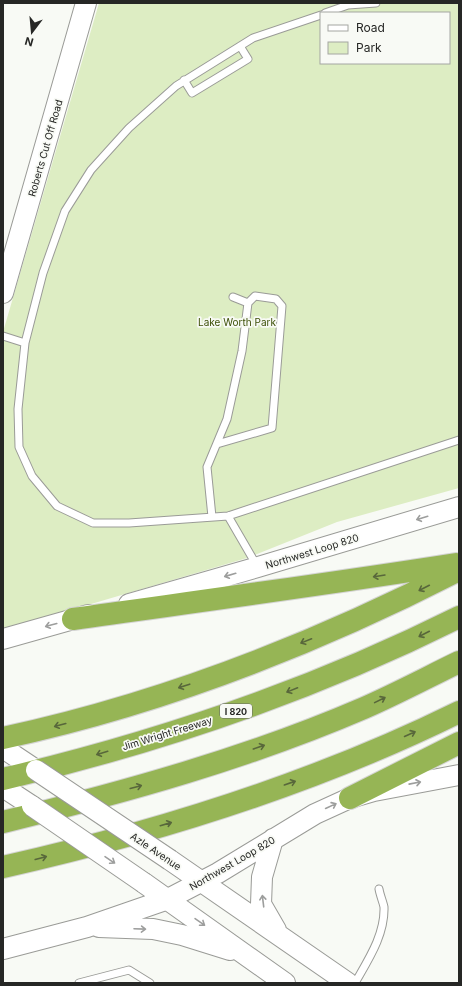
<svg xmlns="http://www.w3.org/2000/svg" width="462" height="986" font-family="Inter,sans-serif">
<rect width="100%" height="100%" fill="#f8faf5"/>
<path fill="#ddedc3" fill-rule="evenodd" d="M99,3H459V488L337,522L247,558L3,630V332ZM321,13H449V63H321Z"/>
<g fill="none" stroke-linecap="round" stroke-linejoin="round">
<g stroke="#9a9b97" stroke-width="9">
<path id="lane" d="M325,13L348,5L376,3
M184,80L192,93L248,59L240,46
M233,297L248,303
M3,336L25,343L18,409L19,447L32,476L57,506L93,523H129L228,516L459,440
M25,343L43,273L65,211L91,170L129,128L176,86L253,38L321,15
M228,516L257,566
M212,517L207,467L227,419L242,351L248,303L255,296L276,299L282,306L272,428L217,444
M79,983L129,970L150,983
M355,983C368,960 385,935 384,907C383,902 380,895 379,889"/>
</g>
<g stroke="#9a9b97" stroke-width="22">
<path id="secondary" d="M3,293L86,3
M129,604L258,567L459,507
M3,639L88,615
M3,748L36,770
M3,787L32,806
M273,839L262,877L261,904L276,930
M170,860L348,983
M144,883L285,983
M99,927L153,929L182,935L230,950
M3,949L87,927L168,899L218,873L315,814L350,798L374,791L459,775"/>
</g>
<g stroke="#d4d4d3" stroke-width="24">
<path id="highway" d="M73,619C201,601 329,584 456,564
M3,738C161,704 315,644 459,570
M3,779C160,742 315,689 459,617
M350,798L459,743
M3,822C125,792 248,758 364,708C396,694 428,677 459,662
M3,867C158,832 317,782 459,712"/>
</g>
<use href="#lane" stroke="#fff" stroke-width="7"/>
<use href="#secondary" stroke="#fff" stroke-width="20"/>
<use href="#highway" stroke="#96b555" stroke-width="22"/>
<g stroke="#9a9b97" stroke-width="22" stroke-linecap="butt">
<path id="secondary-bridge" d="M36,770L170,860
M32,806L144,883"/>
</g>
<use href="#secondary-bridge" stroke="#fff" stroke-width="20"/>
</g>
<defs><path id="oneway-shaft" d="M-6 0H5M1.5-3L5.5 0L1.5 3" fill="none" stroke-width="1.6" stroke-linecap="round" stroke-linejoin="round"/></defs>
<g stroke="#9d9e9d">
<use href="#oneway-shaft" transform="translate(422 518) rotate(163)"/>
<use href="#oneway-shaft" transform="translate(230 575) rotate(164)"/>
<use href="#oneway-shaft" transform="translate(51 625) rotate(165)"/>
<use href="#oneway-shaft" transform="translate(415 783) rotate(-11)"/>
<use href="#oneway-shaft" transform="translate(331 806) rotate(-25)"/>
<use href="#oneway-shaft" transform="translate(110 860) rotate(34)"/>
<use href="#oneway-shaft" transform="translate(263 901) rotate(-97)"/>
<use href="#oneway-shaft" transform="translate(200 922) rotate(35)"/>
<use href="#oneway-shaft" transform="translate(140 929) rotate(2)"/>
</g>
<g stroke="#58673b">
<use href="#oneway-shaft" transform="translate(379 576) rotate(171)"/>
<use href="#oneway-shaft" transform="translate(424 588) rotate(153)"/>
<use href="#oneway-shaft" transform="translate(424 634) rotate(153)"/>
<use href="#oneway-shaft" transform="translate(306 641) rotate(158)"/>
<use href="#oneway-shaft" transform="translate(184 686) rotate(162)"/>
<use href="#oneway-shaft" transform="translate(292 690) rotate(158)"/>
<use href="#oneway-shaft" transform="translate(380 700) rotate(-26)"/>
<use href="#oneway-shaft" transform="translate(60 725) rotate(165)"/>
<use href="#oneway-shaft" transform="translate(410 734) rotate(-24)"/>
<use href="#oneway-shaft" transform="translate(259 747) rotate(-19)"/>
<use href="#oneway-shaft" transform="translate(102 753) rotate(163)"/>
<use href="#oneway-shaft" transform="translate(290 783) rotate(-19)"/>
<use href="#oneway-shaft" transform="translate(136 787) rotate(-15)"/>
<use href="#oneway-shaft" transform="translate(166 824) rotate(-16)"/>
<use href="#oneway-shaft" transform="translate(41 858) rotate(-15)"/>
</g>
<g text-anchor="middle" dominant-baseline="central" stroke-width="3.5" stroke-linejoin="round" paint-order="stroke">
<rect fill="#f8faf5" stroke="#656663" stroke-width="1" x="220" y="704" width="32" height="14" rx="3"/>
<g font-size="9" font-weight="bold" fill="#262725">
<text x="236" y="711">I 820</text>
</g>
<g font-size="10" fill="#262725" stroke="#f8faf5">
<text transform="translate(45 148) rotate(-74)">Roberts Cut Off Road</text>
<text transform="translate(312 551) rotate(-17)">Northwest Loop 820</text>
<text transform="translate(167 733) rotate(-17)">Jim Wright Freeway</text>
<text transform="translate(156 851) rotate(34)">Azle Avenue</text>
<text transform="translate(232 863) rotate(-30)">Northwest Loop 820</text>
</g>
<g font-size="10" fill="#3b4e05" stroke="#f8faf5">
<text x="237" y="322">Lake Worth Park</text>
</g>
</g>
<rect width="462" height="986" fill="none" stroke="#262725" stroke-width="8"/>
<rect x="320" y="12" width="130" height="52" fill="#f8faf5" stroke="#a4a6a2"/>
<rect x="328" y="25" width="20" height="6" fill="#ffffff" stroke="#a4a6a2"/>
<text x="356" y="32" font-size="12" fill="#262725">Road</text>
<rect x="328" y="42" width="20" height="12" fill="#ddedc3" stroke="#a4a6a2"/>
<text x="356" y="52" font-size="12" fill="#262725">Park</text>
<g transform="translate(32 32) rotate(196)" stroke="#f8faf5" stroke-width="3" paint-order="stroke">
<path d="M0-3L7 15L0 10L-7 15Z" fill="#262725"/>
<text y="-6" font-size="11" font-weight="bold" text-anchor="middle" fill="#262725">N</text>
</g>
</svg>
